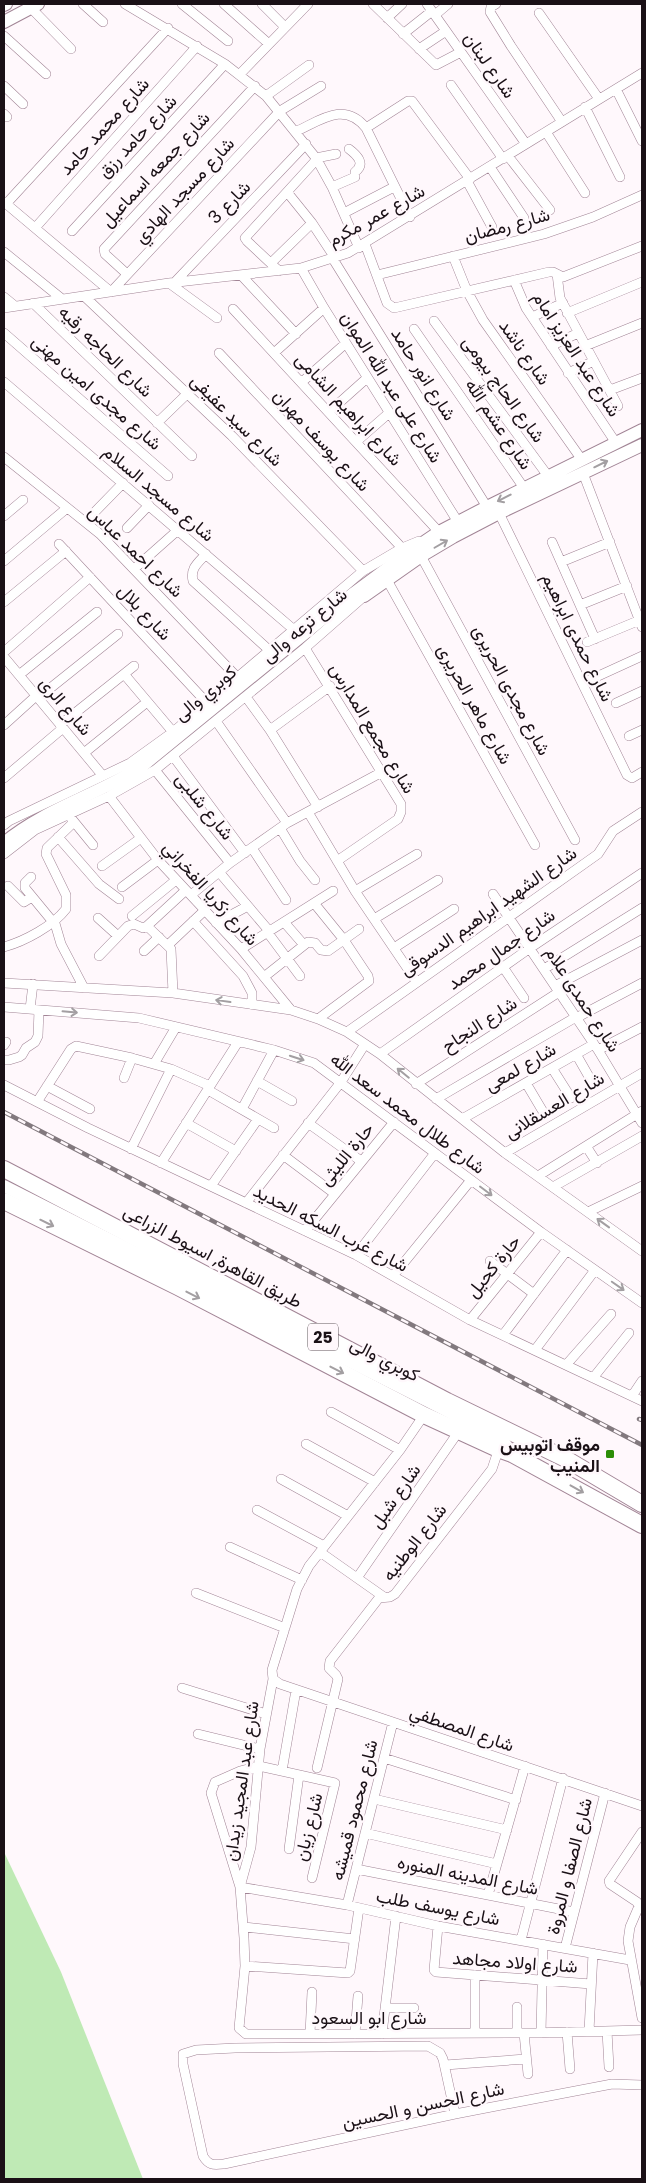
<svg xmlns="http://www.w3.org/2000/svg" width="646" height="2183" font-family="Poppins,Vazirmatn,sans-serif">
<rect width="100%" height="100%" fill="#fff8fc"/>
<path fill="#bfeab5" d="M4,1852L61,1972L143,2179H4Z"/>
<g fill="none" stroke-linecap="round" stroke-linejoin="round">
<g stroke="#a28596" stroke-width="10">
<path id="street" d="M83,4L103,22
M125,4L225,64L266,96L316,158L332,187L359,248
M182,4L228,41
M224,4L269,44
M262,4L285,27
M373,4L436,65L461,52
M427,4L526,144
M496,4L491,7L490,12L511,46L562,122
M31,8L71,49
M539,13L599,99
M435,15L448,4
M387,18L402,4
M403,34L432,11
M4,36L46,74
M419,49L446,31
M240,74L308,4
M451,85L503,159
M4,86L23,104
M616,89L642,141
M266,96L309,65
M585,107L620,177
M4,114L7,117
M366,128L408,101H412L470,179
M297,131C321,120 345,101 366,128L410,217
M546,132L585,193
M508,156L550,210
M316,158L336,154
M490,167L524,218
M467,181L492,227
M332,187L355,177V172C366,164 357,155 349,149
M287,192L312,223L335,258
M4,202L111,292
M6,204L168,28
M344,213L394,187
M35,228L197,46
M72,231L225,64
M365,244L387,303L394,308L549,272H553L563,277L642,246
M4,252L62,299
M453,256L467,291L483,320L582,460
M333,259L487,507
M271,263L312,223
M301,268L324,308L458,522
M279,271L247,241L245,238L317,159
M127,274L105,254L104,249L255,86
M557,274L560,298L618,406
M241,275L296,334
M377,275L544,234L593,217L642,195
M514,280L526,308L616,443
M169,283L217,318
M174,283L306,144
M111,292L280,111L321,86
M84,296L232,436L363,571
M4,297L15,306
M33,303L192,456
M4,308L169,283L301,268L348,253L642,73
M233,309L439,532L436,533
M567,313L642,282
M532,317L563,303
M434,321L548,476
M414,329L524,488
M4,333L168,476
M551,346L578,333
M585,346L642,323
M219,353L402,548
M274,353L324,308
M568,373L594,361
M4,382L293,629
M302,382L346,343
M610,390L642,378
M329,412L367,378
M157,423L188,393
M357,441L389,413
M4,457L100,534L237,677
M583,473L642,627
M499,513L627,775L632,778L642,772
M4,516L23,500
M85,522L123,483
M127,528L149,505
M552,542L595,639
M59,544L207,703
M206,554C198,563 190,568 193,581L269,650
M421,556L575,840
M4,561L67,508
M561,562L610,542
M134,569L178,530
M387,580L535,845
M4,602L66,551
M580,605L627,586
M587,642L640,620
M305,648L401,804V812L398,819L337,861
M4,652L90,577
M4,657L103,776
M124,674L173,732
M19,675L97,612
M583,683L642,656
M246,697L270,730L318,807
M38,698L118,634
M616,703L642,691
M216,721L287,823
M4,725L36,696
M60,725L134,666
M270,730L330,686
M629,736L642,730
M84,753L147,702
M173,756L245,853
M155,770L230,863
M4,778L63,728
M109,796L158,860L241,949L291,1010
M308,812L355,891L416,981
M71,818L93,845
M4,825L9,821L130,763L173,732L363,571L402,548L419,541
M280,828L300,861L315,880
M58,837L99,884L119,899
M252,848L286,900
M4,854L35,830L109,796L155,770L305,648L369,592
M102,866L141,838
M219,872L270,932
M31,877L25,883V888L53,922
M8,886L24,902L32,897
M122,887L158,860
M355,891L417,854
M493,894L598,1050L642,1123
M191,895L230,863L287,823L382,772
M314,903L344,940L368,976L369,981L318,1019
M132,916L176,880
M98,918L118,936
M374,919L438,880
M54,920L61,944L84,988
M193,921L243,976L252,993V1005
M284,922L304,945
M216,923L248,906
M147,926L171,949L173,993
M268,933L300,976
M168,945L205,910
M4,947C25,941 53,926 66,909V895L46,854L47,848L74,822
M394,948L454,909
M241,949L333,891
M144,951L159,937
M99,956L128,926L134,924L143,928L147,926L186,890
M503,967L524,998
M544,969L642,908
M264,977L308,942L315,943L321,950L328,951L359,929
M4,983L173,993L291,1010L318,1019L347,1032L380,1054L505,1153L642,1251
M555,986L642,940
M4,1007L139,1018L274,1050L314,1063L541,1232L642,1303
M30,1009L33,984
M576,1018L642,983
M347,1032L598,854L613,831L642,812
M4,1045L6,1042
M598,1050L642,1027
M380,1054L530,948L642,873
M576,1054L592,1082
M4,1060H9L19,1057L22,1055L26,1048L35,1042L38,1036L39,1010
M154,1064L176,1027
M552,1068L571,1098
M124,1078L132,1058
M257,1081L292,1101
M526,1083L542,1110
M416,1084L559,992
M4,1085L88,1128L356,1255L470,1320L642,1401
M47,1086L90,1109
M208,1090L274,1128
M436,1099L576,1017
M37,1102L71,1049L76,1046L132,1058L171,1069L210,1086
M242,1109L274,1050
M462,1119L594,1044
M186,1123L236,1151
M308,1123L361,1161
M586,1146L597,1163
M131,1149L171,1069
M505,1153L642,1073
M283,1155L335,1194
M161,1163L238,1042
M538,1176L642,1111
M211,1186L258,1119
M553,1187L642,1136
M246,1203L341,1082L365,1044
M588,1212L642,1186
M305,1231L394,1122
M356,1255L435,1153
M490,1261L534,1294
M393,1276L471,1180
M470,1320L541,1232
M503,1335L567,1250
M535,1350L595,1270
M566,1365L611,1314
M593,1378L629,1333
M632,1396L642,1381
M331,1412L400,1450
M306,1444L375,1482
M281,1479L348,1516
M257,1510L324,1546
M230,1547L302,1580
M320,1552L384,1597
M357,1578L459,1431
M196,1593L285,1628
M273,1679L280,1684L642,1806
M182,1688L266,1714
M198,1734L260,1749
M384,1758L516,1800
M317,1768L338,1679L336,1675L329,1668L330,1661L379,1598L390,1597L395,1594L492,1469L499,1448
M282,1771L296,1690
M374,1799L507,1830
M642,1832L609,1881L610,1884L637,1902L639,1906L630,1927L628,1941L642,2018
M365,1833L497,1864
M289,1849L299,1775
M356,1869L574,1912
M312,1878L335,1783L259,1766L240,1771L215,1782L211,1793L240,1887L244,1938L245,1966L239,2028L246,2034L531,2033L642,2030
M240,1887L251,1847L260,1749L273,1679L272,1670L297,1589L309,1566L400,1450L424,1415
M240,1887L347,1905L438,1926L630,1960
M488,1895L525,1766
M347,1905L393,1722
M438,1926L434,1970L436,1972L591,1984
M244,1927L355,1939
M521,1940L563,1778
M565,1948L605,1793
M245,1966L348,1973L350,1971L359,1908
M517,2007V2033
M385,2008H414
M589,2031L593,1953
M607,2031L609,2067
M567,2032L570,2069
M475,2033V1975
M524,2033L528,2074
M541,2033L543,1944
M310,2034L312,1992
M355,2034L358,1996
M382,2034L396,1916
M445,2065L526,2059
M455,2114L443,2059L440,2053L428,2046L235,2048L196,2050L183,2054V2064L203,2156C209,2166 214,2165 224,2164L455,2114L612,2084L642,2085"/>
</g>
<g stroke="#a28596" stroke-width="14">
<path id="secondary" d="M4,5L6,4
M4,22L38,4
M364,596L421,556L453,537L499,513L642,445
M4,843C45,809 97,795 141,767L354,593L408,553L439,532L487,507L642,430
M4,1186L483,1429L503,1441L512,1454"/>
</g>
<g stroke="#a28596" stroke-width="18">
<path id="highway" d="M4,1169L447,1401L566,1459L642,1504
M4,1201L178,1287L424,1415L498,1449L512,1454L642,1525"/>
</g>
<use href="#street" stroke="#fff" stroke-width="9"/>
<use href="#secondary" stroke="#fff" stroke-width="12"/>
<use href="#highway" stroke="#fff" stroke-width="16"/>
<g stroke="#82797e" stroke-width="4.5">
<path id="rail" d="M4,1112L642,1445
M639,1419L642,1420"/>
</g>
<use href="#rail" stroke="#fff8fc" stroke-width="2.5" stroke-dasharray="8" stroke-linecap="butt"/>
</g>
<defs><path id="oneway-shaft" d="M-6 0H5M1.5-3L5.5 0L1.5 3" fill="none" stroke-width="1.6" stroke-linecap="round" stroke-linejoin="round" transform="scale(1.25)"/></defs>
<g stroke="#a39fa2">
<use href="#oneway-shaft" transform="translate(601 464) rotate(-26)"/>
<use href="#oneway-shaft" transform="translate(504 498) rotate(153)"/>
<use href="#oneway-shaft" transform="translate(441 544) rotate(-30)"/>
<use href="#oneway-shaft" transform="translate(223 1001) rotate(-172)"/>
<use href="#oneway-shaft" transform="translate(70 1012) rotate(5)"/>
<use href="#oneway-shaft" transform="translate(297 1058) rotate(18)"/>
<use href="#oneway-shaft" transform="translate(403 1073) rotate(-141)"/>
<use href="#oneway-shaft" transform="translate(486 1191) rotate(37)"/>
<use href="#oneway-shaft" transform="translate(47 1223) rotate(26)"/>
<use href="#oneway-shaft" transform="translate(603 1223) rotate(-144)"/>
<use href="#oneway-shaft" transform="translate(618 1286) rotate(35)"/>
<use href="#oneway-shaft" transform="translate(193 1295) rotate(27)"/>
<use href="#oneway-shaft" transform="translate(337 1370) rotate(27)"/>
<use href="#oneway-shaft" transform="translate(577 1489) rotate(29)"/>
</g>
<rect fill="#2c8e07" stroke="#fff8fc" stroke-width="2" x="605" y="1449" width="10" height="10" rx="2.5"/>
<g text-anchor="middle" dominant-baseline="central" stroke-width="5" stroke-linejoin="round" paint-order="stroke">
<rect fill="#fff8fc" stroke="#5f565b" stroke-width="1" x="308" y="1323.5" width="30" height="27" rx="4"/>
<g font-size="16" font-weight="bold" fill="#1a1016">
<text x="323" y="1337">25</text>
</g>
<g font-size="18" fill="#1a1016" stroke="#fff8fc">
<text transform="translate(490 65) rotate(55)">شارع لبنان</text>
<text transform="translate(104 126) rotate(-48)">شارع محمد حامد</text>
<text transform="translate(137 136) rotate(-47)">شارع حامد رزق</text>
<text transform="translate(155 169) rotate(-47)">شارع جمعه اسماعيل</text>
<text transform="translate(184 190) rotate(-47)">شارع مسجد الهادي</text>
<text transform="translate(229 202) rotate(-46)">شارع 3</text>
<text transform="translate(376 215) rotate(-29)">شارع عمر مكرم</text>
<text transform="translate(507 225) rotate(-15)">شارع رمضان</text>
<text transform="translate(106 351) rotate(44)">شارع الحاجه رقيه</text>
<text transform="translate(525 352) rotate(55)">شارع ناشد</text>
<text transform="translate(577 354) rotate(57)">شارع عبد العزيز امام</text>
<text transform="translate(424 374) rotate(58)">شارع انور حامد</text>
<text transform="translate(392 387) rotate(58)">شارع على عبد الله الموان</text>
<text transform="translate(504 389) rotate(54)">شارع الحاج بيومى</text>
<text transform="translate(97 392) rotate(41)">شارع مجدى امين مهنى</text>
<text transform="translate(349 409) rotate(47)">شارع ابراهيم الشامى</text>
<text transform="translate(237 420) rotate(45)">شارع سيد عفيفى</text>
<text transform="translate(499 424) rotate(56)">شارع عشم الله</text>
<text transform="translate(322 440) rotate(47)">شارع يوسف مهران</text>
<text transform="translate(159 493) rotate(40)">شارع مسجد السلام</text>
<text transform="translate(136 551) rotate(44)">شارع احمد عباس</text>
<text transform="translate(145 612) rotate(47)">شارع بلال</text>
<text transform="translate(304 625) rotate(-40)">شارع ترعه والى</text>
<text transform="translate(578 637) rotate(64)">شارع حمدى ابراهيم</text>
<text transform="translate(512 690) rotate(62)">شارع مجدى الحريرى</text>
<text transform="translate(205 693) rotate(-40)">كوبري والى</text>
<text transform="translate(475 704) rotate(61)">شارع ماهر الحريرى</text>
<text transform="translate(66 706) rotate(50)">شارع الرى</text>
<text transform="translate(373 728) rotate(59)">شارع مجمع المدارس</text>
<text transform="translate(205 806) rotate(51)">شارع شلبى</text>
<text transform="translate(211 893) rotate(48)">شارع زكريا الفخراني</text>
<text transform="translate(488 911) rotate(-35)">شارع الشهيد ابراهيم الدسوقى</text>
<text transform="translate(501 949) rotate(-35)">شارع جمال محمد</text>
<text transform="translate(583 999) rotate(57)">شارع حمدى علام</text>
<text transform="translate(479 1024) rotate(-33)">شارع النجاح</text>
<text transform="translate(520 1067) rotate(-30)">شارع لمعى</text>
<text transform="translate(554 1105) rotate(-31)">شارع العسقلانى</text>
<text transform="translate(408 1113) rotate(37)">شارع طلال محمد سعد الله</text>
<text transform="translate(346 1154) rotate(-51)">حارة الليثى</text>
<text transform="translate(331 1228) rotate(27)">شارع غرب السكه الحديد</text>
<text transform="translate(213 1256) rotate(28)">طريق القاهرة, اسيوط الزراعى</text>
<text transform="translate(493 1266) rotate(-51)">حارة كحيل</text>
<text transform="translate(385 1359) rotate(27)">كوبري والى</text>
<text transform="translate(395 1496) rotate(-55)">شارع شبل</text>
<text transform="translate(414 1542) rotate(-52)">شارع الوطنيه</text>
<text transform="translate(462 1728) rotate(19)">شارع المصطفي</text>
<text transform="translate(241 1781) rotate(-82)">شارع عبد المجيد زيدان</text>
<text transform="translate(354 1810) rotate(-76)">شارع محمود قميشه</text>
<text transform="translate(308 1827) rotate(-76)">شارع زيان</text>
<text transform="translate(569 1866) rotate(-76)">شارع الصفا و المروة</text>
<text transform="translate(468 1875) rotate(11)">شارع المدينه المنوره</text>
<text transform="translate(438 1907) rotate(11)">شارع يوسف طلب</text>
<text transform="translate(515 1962) rotate(4)">شارع اولاد مجاهد</text>
<text x="369" y="2017">شارع ابو السعود</text>
<text transform="translate(423 2105) rotate(-12)">شارع الحسن و الحسين</text>
</g>
<g font-size="18" font-weight="bold" fill="#1a1016" stroke="#fff8fc" text-anchor="end">
<text x="600" y="1444">موقف اتوبيس<tspan x="600" dy="21">المنيب</tspan></text>
</g>
</g>
<rect width="646" height="2183" fill="none" stroke="#1a1016" stroke-width="10"/>
</svg>
